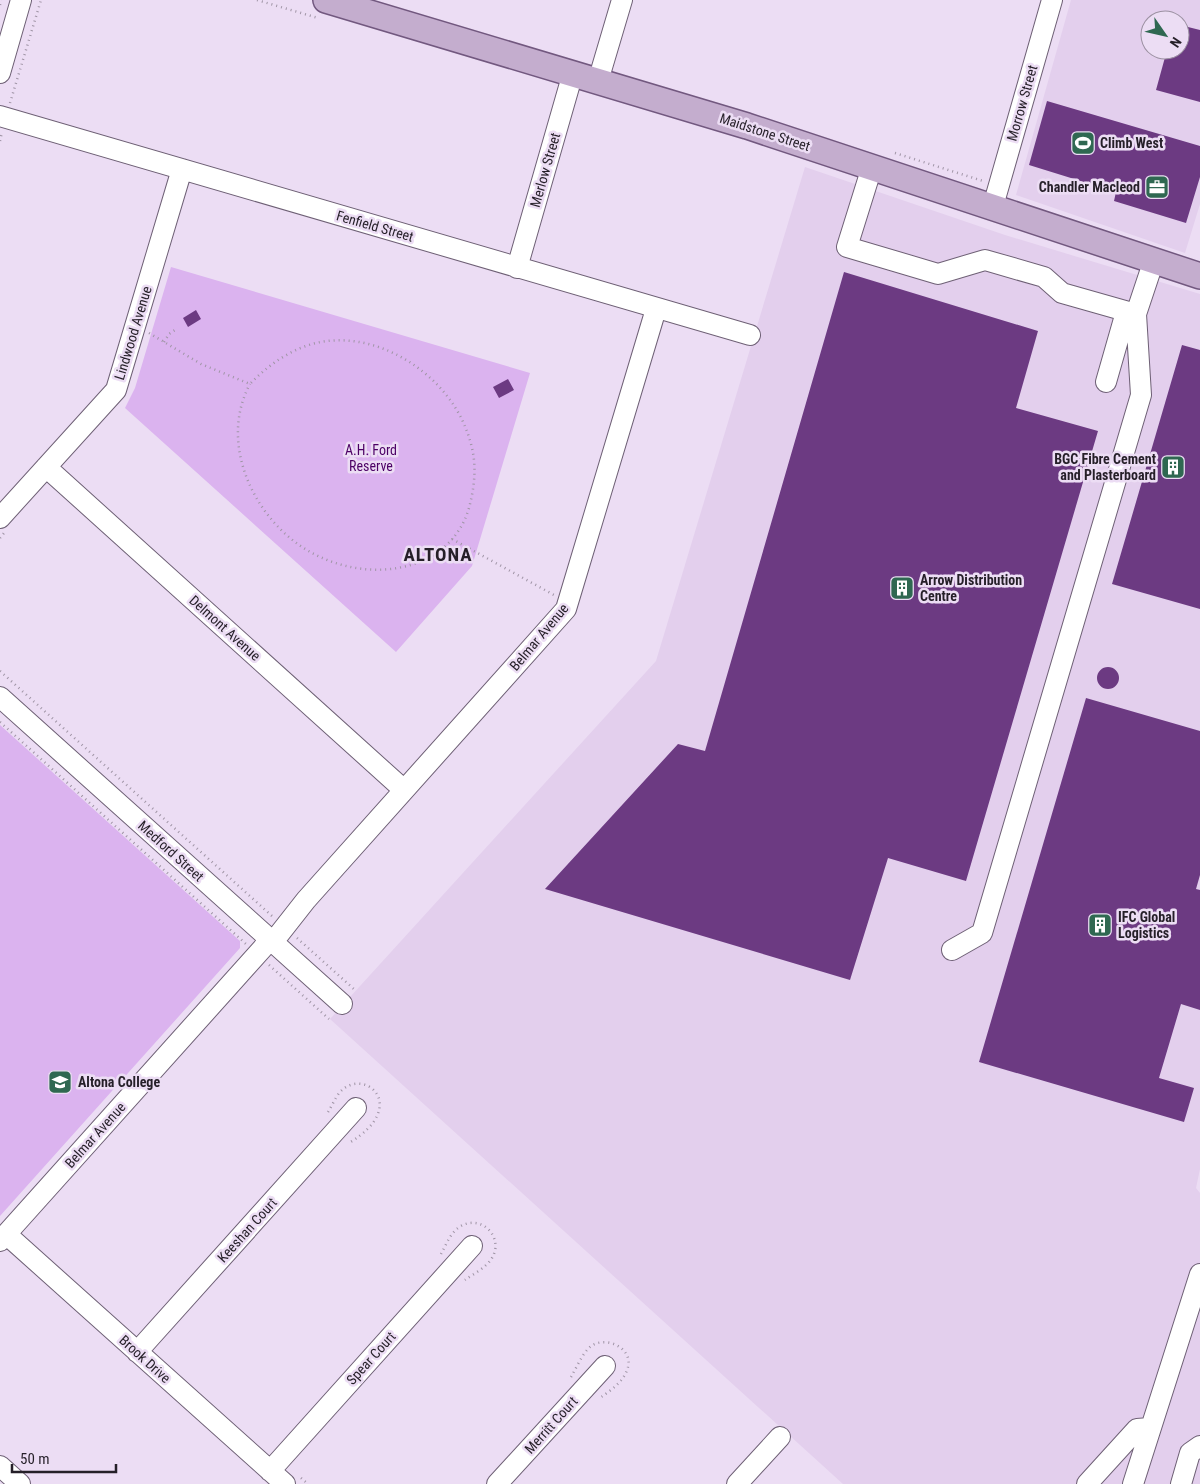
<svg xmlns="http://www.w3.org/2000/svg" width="1200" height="1484" font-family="'Roboto Condensed',sans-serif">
<rect width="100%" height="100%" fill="#ecddf4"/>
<path fill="#e3cfed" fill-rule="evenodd" d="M1071,0H1200V204L1185,253L1016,195ZM1150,20H1180V50H1150Z
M805,167L1005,235L1200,294V1169L1196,1188L1200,1193V1484H843L330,1019L656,661Z"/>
<path fill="#dbb3ef" d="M171,267L530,373L472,566L396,652L125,408L135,388Z
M0,725L240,941V948L0,1216Z"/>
<path fill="#6c3a82" d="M1180,25L1200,30V102L1156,90L1167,50H1180Z
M1047,101L1200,146V177L1186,223L1114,201L1116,192L1029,165Z
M844,272L1038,331L1016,408L1098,431L966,881L888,858L850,980L545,889L678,744L705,751Z
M196,310L201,319L188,327L183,318Z
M1182,345L1200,350V609L1112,584Z
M508,379L514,390L499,398L493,387Z
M1097 678a11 11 0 1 1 22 0a11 11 0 1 1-22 0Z
M1086,698L1200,731V875L1196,889L1200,890V1010L1181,1004L1159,1078L1194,1088L1184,1122L979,1062Z"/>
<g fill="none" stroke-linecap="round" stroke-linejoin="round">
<g stroke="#6e6075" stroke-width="22">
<path id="minor" d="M0,73L21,0
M598,81L622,0
M0,116L750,335
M872,167L847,247L938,274L985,260L1044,277L1062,293L1136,314
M993,206L1052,0
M517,268L573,73
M1106,382L1126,312
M46,467L404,790
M0,518L116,390L182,169
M0,697L342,1004
M273,942L306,900L566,609L656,309
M952,950L982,933L1141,395L1136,314L1154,260
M6,1234L285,1484
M0,1241L270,940
M137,1352L356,1108
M0,1466L20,1484
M270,1471L472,1246
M497,1484L605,1366
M737,1484L780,1437
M1087,1484L1137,1429L1150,1428
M1133,1484L1200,1274
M1181,1484L1190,1453L1200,1446"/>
</g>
<g stroke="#72587f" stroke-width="28">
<path id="major" d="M326,0L747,126L1200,276"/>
</g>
<path stroke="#a095a6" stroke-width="2.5" stroke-dasharray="1 4" stroke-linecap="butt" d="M257,0L318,18
M0,5L1,0
M10,103L41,0
M0,141L2,132
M895,153L983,181
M149,333L201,364L250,384C268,365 291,349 316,343C375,329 441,371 464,424C477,454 477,477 469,508C462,533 443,553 420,562C385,575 347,571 314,554C256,524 217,445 250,384
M164,342L169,334L175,330
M0,538L4,533
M452,539L554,595
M0,671L272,916
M0,722L246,944
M297,938L355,990
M269,965L329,1019
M328,1112C332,1106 335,1098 340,1092C364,1066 411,1106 349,1143
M441,1254C446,1245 450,1234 458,1228C479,1212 505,1236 492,1258C486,1268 473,1274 465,1280
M571,1377C577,1367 582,1354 590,1347C604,1335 633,1347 628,1367C624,1382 611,1390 600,1398
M301,1478L308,1484"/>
<use href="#minor" stroke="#fff" stroke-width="20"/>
<use href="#major" stroke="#c4adce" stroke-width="25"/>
</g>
<defs>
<g id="stadium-square" transform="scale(1.25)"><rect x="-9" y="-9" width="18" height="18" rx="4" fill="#2f6851" stroke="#ecddf4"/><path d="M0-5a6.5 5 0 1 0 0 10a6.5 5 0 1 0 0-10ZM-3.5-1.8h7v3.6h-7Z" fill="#fff"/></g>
<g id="office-square" transform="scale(1.25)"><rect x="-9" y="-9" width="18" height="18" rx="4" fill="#2f6851" stroke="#ecddf4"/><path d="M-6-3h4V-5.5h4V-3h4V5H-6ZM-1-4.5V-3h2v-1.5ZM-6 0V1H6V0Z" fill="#fff"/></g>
<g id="building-square" transform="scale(1.25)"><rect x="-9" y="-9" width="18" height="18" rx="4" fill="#2f6851" stroke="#ecddf4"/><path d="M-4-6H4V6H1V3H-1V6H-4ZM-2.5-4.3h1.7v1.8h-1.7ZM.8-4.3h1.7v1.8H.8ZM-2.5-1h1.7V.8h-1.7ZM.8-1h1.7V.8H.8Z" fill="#fff"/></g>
<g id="school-square" transform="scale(1.25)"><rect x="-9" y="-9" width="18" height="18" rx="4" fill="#2f6851" stroke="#ecddf4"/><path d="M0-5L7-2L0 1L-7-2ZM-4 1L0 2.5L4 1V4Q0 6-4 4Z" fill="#fff"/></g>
</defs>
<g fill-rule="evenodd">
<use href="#stadium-square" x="1083" y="143"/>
<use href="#office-square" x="1157" y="187"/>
<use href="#building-square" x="1173" y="467"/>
<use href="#building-square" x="902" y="588"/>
<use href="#building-square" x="1100" y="925"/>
<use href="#school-square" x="60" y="1082"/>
</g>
<g text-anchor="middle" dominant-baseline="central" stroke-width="5" stroke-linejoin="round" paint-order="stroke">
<g font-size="14" fill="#251f28" stroke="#ecddf4">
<text transform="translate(1022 103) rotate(-74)">Morrow Street</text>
<text transform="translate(765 132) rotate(18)">Maidstone Street</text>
<text transform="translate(545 170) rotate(-74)">Merlow Street</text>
<text transform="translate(375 226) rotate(16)">Fenfield Street</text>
<text transform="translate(133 333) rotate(-73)">Lindwood Avenue</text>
<text transform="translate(225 628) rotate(42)">Delmont Avenue</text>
<text transform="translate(539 637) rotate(-50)">Belmar Avenue</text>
<text transform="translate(171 851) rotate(42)">Medford Street</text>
<text transform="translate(95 1135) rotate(-48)">Belmar Avenue</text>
<text transform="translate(247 1230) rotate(-48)">Keeshan Court</text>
<text transform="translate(371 1358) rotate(-48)">Spear Court</text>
<text transform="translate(145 1359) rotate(42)">Brook Drive</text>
<text transform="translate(551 1425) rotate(-48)">Merritt Court</text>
</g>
<g font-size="14" font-weight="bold" fill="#251f28" stroke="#ecddf4" text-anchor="start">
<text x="1100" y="143">Climb West</text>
<text x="1140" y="187" text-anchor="end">Chandler Macleod</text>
<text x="1156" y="459" text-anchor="end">BGC Fibre Cement<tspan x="1156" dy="16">and Plasterboard</tspan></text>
<text x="920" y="580">Arrow Distribution<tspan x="920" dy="16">Centre</tspan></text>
<text x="1118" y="917">IFC Global<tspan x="1118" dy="16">Logistics</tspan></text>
<text x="78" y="1082">Altona College</text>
</g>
<g font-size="14" fill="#4c0165" stroke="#ecddf4">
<text x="371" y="450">A.H. Ford<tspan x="371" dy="16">Reserve</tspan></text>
</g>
<g font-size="19" font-weight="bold" letter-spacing="1" fill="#251f28" stroke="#ecddf4">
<text x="438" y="554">ALTONA</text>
</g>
</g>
<g transform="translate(1165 35) rotate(124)"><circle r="24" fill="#ecddf4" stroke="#9c91a2"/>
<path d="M0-4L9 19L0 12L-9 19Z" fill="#2f6851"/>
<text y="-8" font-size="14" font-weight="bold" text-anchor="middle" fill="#251f28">N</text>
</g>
<path d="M12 1464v8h104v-8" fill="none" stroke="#251f28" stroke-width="2.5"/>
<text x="20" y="1464" font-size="15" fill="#251f28" stroke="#ecddf4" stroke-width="4" paint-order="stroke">50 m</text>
</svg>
